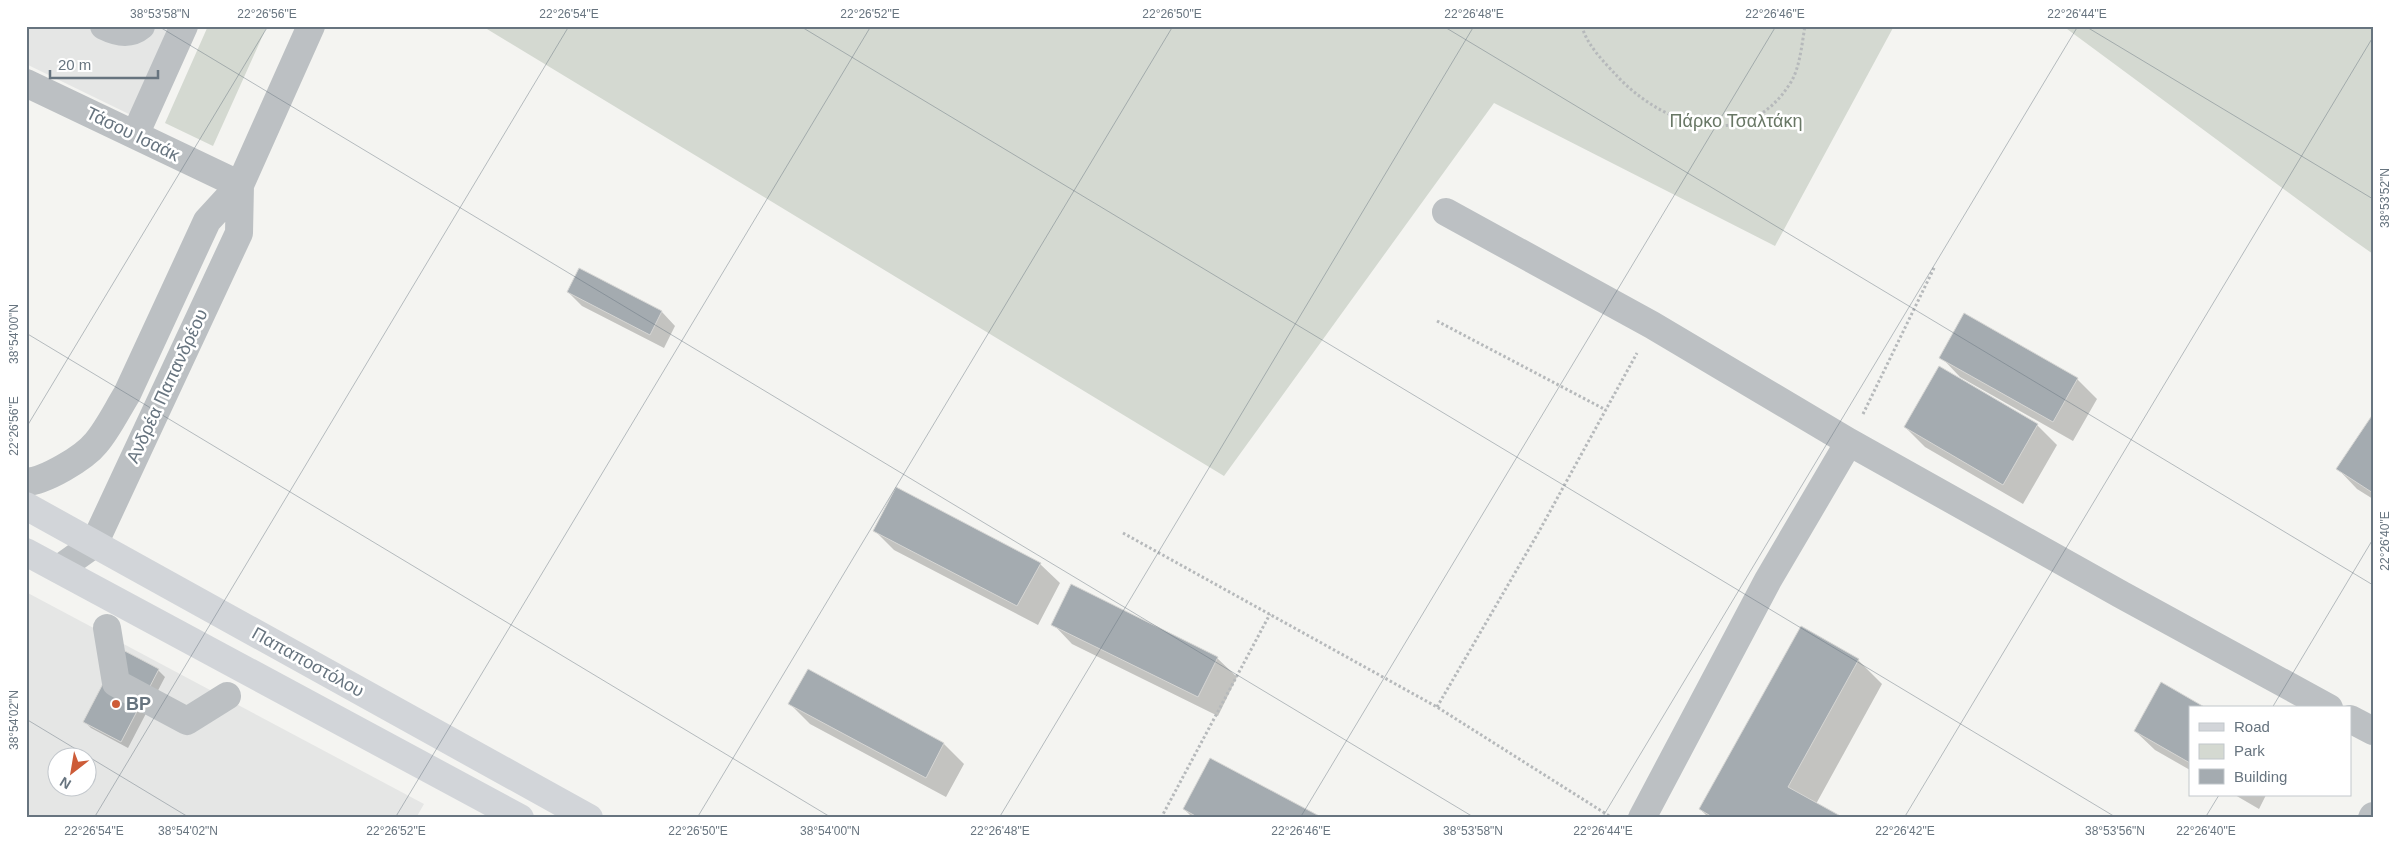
<svg xmlns="http://www.w3.org/2000/svg" width="2399" height="844" font-family="Arial,sans-serif">
<rect width="100%" height="100%" fill="#f4f4f1"/>
<path fill="#e5e6e5" fill-rule="evenodd" d="M26,26H174L133,116L26,64Z
M26,592L424,804L416,818H26ZM58,756H88V786H58Z"/>
<path fill="#d4d9d1" d="M208,26H267L213,146L165,123Z
M482,26H1894L1775,246L1494,103L1224,476Z
M2063,26H2373V254L2346,235Z"/>
<path fill="#0003" d="M580,270L662,312L675,326L664,348L582,306L568,292Z
M1941,357L2077,379L2097,399L2073,441L1960,377Z
M1939,368L2037,425L2057,445L2023,504L1925,447L1905,427Z
M2373,416V499L2357,489L2338,469Z
M874,530L1040,564L1060,583L1038,625L894,550Z
M1053,624L1217,658L1237,677L1218,716L1072,644Z
M1858,660L1882,684L1816,804L1842,818H1709L1700,809Z
M158,670L165,677L128,748L91,728L85,722Z
M808,671L944,744L964,764L946,797L810,724L790,704Z
M2162,684L2190,708V770L2155,750L2135,731Z
M2235,795H2266L2259,809Z
M1184,809L1320,818H1193Z"/>
<path fill="#a4abb0" stroke="#d6d6d4" d="M579,268L662,311L650,335L567,292Z
M1964,313L2078,378L2053,422L1939,358Z
M1939,366L2038,424L2003,485L1904,427Z
M2373,414V493L2336,469Z
M896,487L1041,563L1017,606L873,531Z
M1071,584L1218,657L1198,697L1051,625Z
M1801,626L1859,659L1788,787L1844,818H1714L1699,809Z
M121,649L159,669L121,742L83,722Z
M808,669L944,743L926,778L788,704Z
M2161,682L2206,708H2190V763L2134,731Z
M1210,758L1323,818H1199L1183,809Z"/>
<g fill="none" stroke-linecap="round" stroke-linejoin="round">
<path stroke="#b6b9bb" stroke-width="3" stroke-dasharray="2.5 2.5" stroke-linecap="butt" d="M1582,26C1586,44 1604,62 1617,76C1665,127 1747,154 1791,82C1800,67 1802,43 1805,26
M1437,321L1606,410
M1863,414L1935,266
M1123,533L1437,707L1611,817
M1437,707L1537,535L1637,353
M1161,818L1270,614"/>
<path stroke="#bcc0c3" stroke-width="28" d="M104,26C116,32 129,36 141,26
M26,83L240,185
M135,135L184,26
M1446,212L1652,325L1849,442L2122,595L2329,708
M26,482C45,481 84,458 96,443C108,429 117,410 127,394L207,221L240,185L311,26
M59,569L94,544L239,233L240,185
M107,628L116,683L187,721L227,696
M2350,719L2373,731
M1642,818L1768,580L1849,442
M2372,818L2373,816"/>
<path stroke="#d2d5d9" stroke-width="28" d="M26,506L589,818
M26,552L520,818"/>
</g>
<path fill="none" stroke="#67747f" stroke-width="1" stroke-opacity="0.45" d="M158,26L1475,818M800,26L2117,818M1443,26L2373,585M2085,26L2373,199M26,333L832,818M26,428L268,26M2272,708L2373,539M26,719L190,818M94,818L569,26M395,818L871,26M697,818L1173,26M999,818L1474,26M1300,818L1776,26M1602,818L2078,26M1904,818L2373,37M2205,818L2219,795"/>
<circle fill="#cd5c38" stroke="#fff" stroke-width="2" cx="116" cy="704" r="5"/>
<g text-anchor="middle" dominant-baseline="central" stroke-width="5" stroke-linejoin="round" paint-order="stroke">
<g font-size="18" fill="#687765" stroke="#fff">
<text x="1736" y="121">Πάρκο Τσαλτάκη</text>
</g>
<g font-size="18" fill="#67747f" stroke="#fff">
<text transform="translate(133 134) rotate(26)">Τάσου Ισαάκ</text>
<text transform="translate(167 386) rotate(-65)">Ανδρέα Παπανδρέου</text>
<text transform="translate(308 662) rotate(29)">Παπαποστόλου</text>
</g>
<g font-size="18" font-weight="bold" fill="#67747f" stroke="#fff" text-anchor="start">
<text x="126" y="704">BP</text>
</g>
</g>
<rect width="2399" height="844" fill="none" stroke="#ffffff" stroke-width="55"/>
<rect x="2189" y="706" width="162" height="90" fill="#ffffff" stroke="#c2c7cc"/>
<rect x="2199" y="723" width="25" height="8" fill="#d2d5d9" stroke="#c2c7cc"/>
<text x="2234" y="732" font-size="15" fill="#67747f">Road</text>
<rect x="2199" y="744" width="25" height="15" fill="#d4d9d1" stroke="#c2c7cc"/>
<text x="2234" y="756" font-size="15" fill="#67747f">Park</text>
<rect x="2199" y="769" width="25" height="15" fill="#a4abb0" stroke="#c2c7cc"/>
<text x="2234" y="782" font-size="15" fill="#67747f">Building</text>
<g transform="translate(72 772) rotate(211)"><circle r="24" fill="#ffffff" stroke="#c2c7cc"/>
<path d="M0-4L9 19L0 12L-9 19Z" fill="#cd5c38"/>
<text y="-8" font-size="14" font-weight="bold" text-anchor="middle" fill="#67747f">N</text>
</g>
<path d="M50 70v8h108v-8" fill="none" stroke="#67747f" stroke-width="2.5"/>
<text x="58" y="70" font-size="15" fill="#67747f" stroke="#ffffff" stroke-width="4" paint-order="stroke">20 m</text>
<rect x="28" y="28" width="2344" height="788" fill="none" stroke="#67747f" stroke-width="2"/>
<g font-size="12" text-anchor="middle" fill="#67747f">
<text x="160" y="18">38°53'58"N</text>
<text x="267" y="18">22°26'56"E</text>
<text x="569" y="18">22°26'54"E</text>
<text x="870" y="18">22°26'52"E</text>
<text x="1172" y="18">22°26'50"E</text>
<text x="1474" y="18">22°26'48"E</text>
<text x="1775" y="18">22°26'46"E</text>
<text x="2077" y="18">22°26'44"E</text>
<text transform="translate(2385 198) rotate(-90)" y="4">38°53'52"N</text>
<text transform="translate(14 334) rotate(-90)" y="4">38°54'00"N</text>
<text transform="translate(14 426) rotate(-90)" y="4">22°26'56"E</text>
<text transform="translate(2385 541) rotate(-90)" y="4">22°26'40"E</text>
<text transform="translate(14 720) rotate(-90)" y="4">38°54'02"N</text>
<text x="94" y="835">22°26'54"E</text>
<text x="188" y="835">38°54'02"N</text>
<text x="396" y="835">22°26'52"E</text>
<text x="698" y="835">22°26'50"E</text>
<text x="830" y="835">38°54'00"N</text>
<text x="1000" y="835">22°26'48"E</text>
<text x="1301" y="835">22°26'46"E</text>
<text x="1473" y="835">38°53'58"N</text>
<text x="1603" y="835">22°26'44"E</text>
<text x="1905" y="835">22°26'42"E</text>
<text x="2115" y="835">38°53'56"N</text>
<text x="2206" y="835">22°26'40"E</text>
</g>
</svg>
